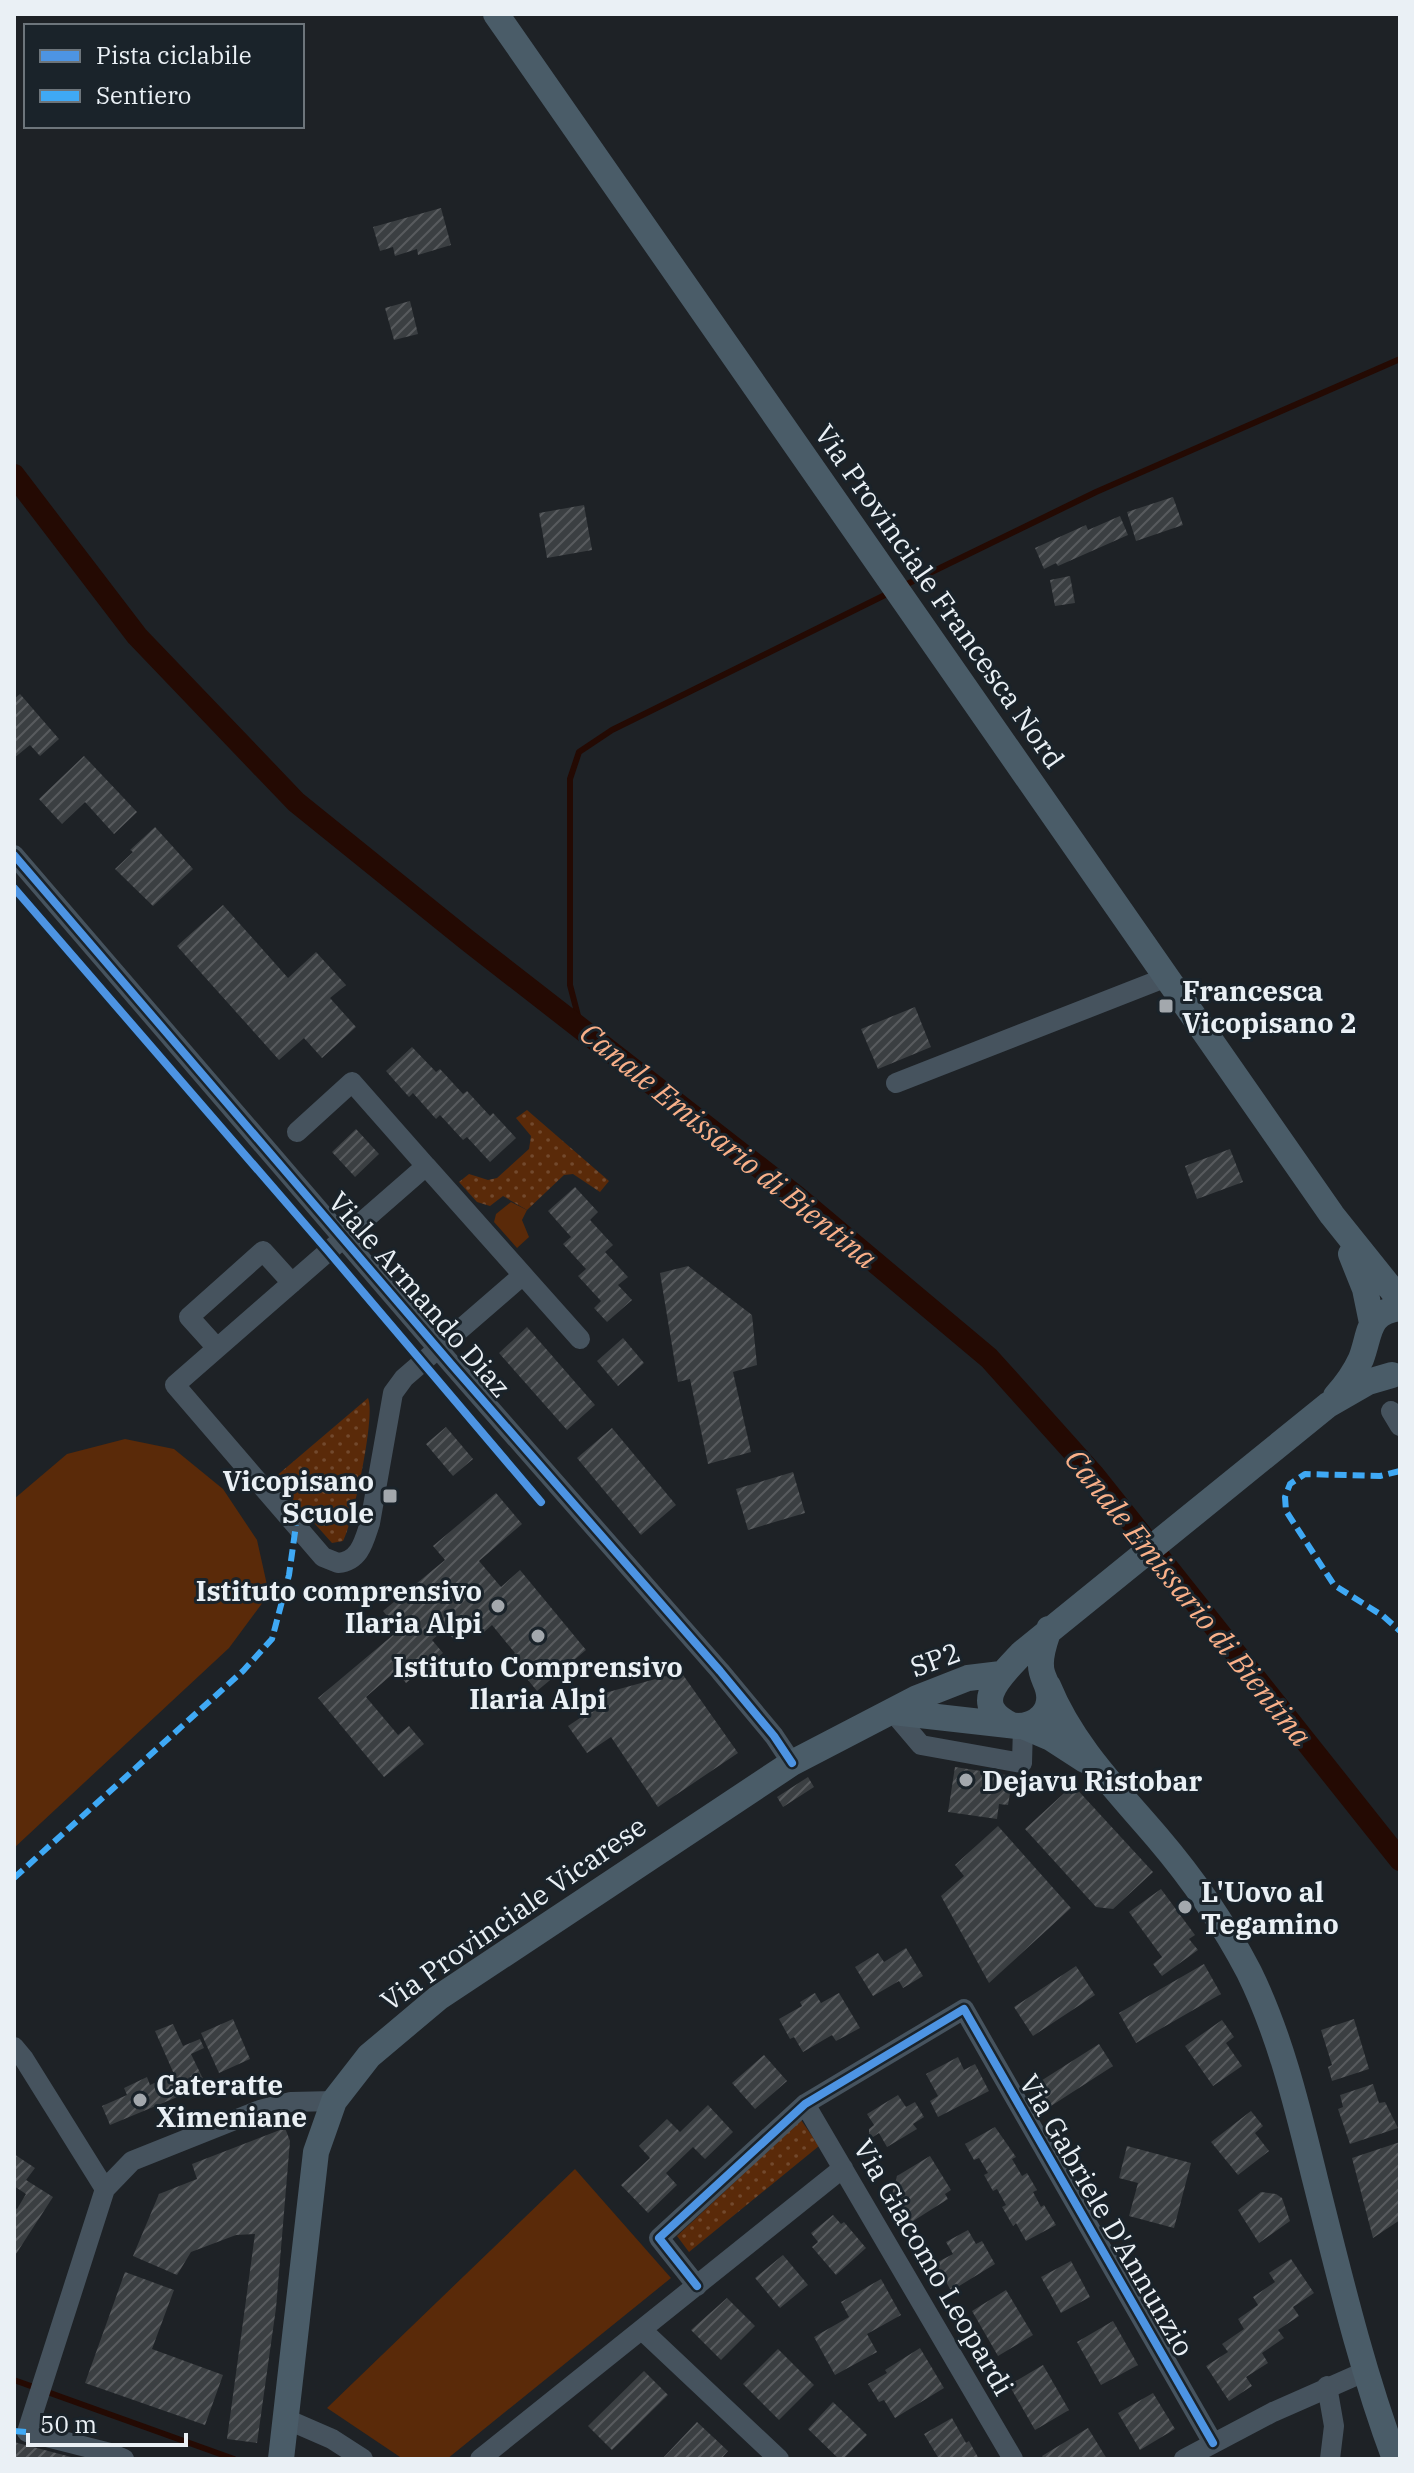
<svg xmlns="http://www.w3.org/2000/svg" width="1414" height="2473" font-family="'IBM Plex Serif',serif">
<defs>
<pattern id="grass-dots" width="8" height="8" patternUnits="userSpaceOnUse" patternTransform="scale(2)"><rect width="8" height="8" fill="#5a2a09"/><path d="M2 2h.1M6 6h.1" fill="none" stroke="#72492d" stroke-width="1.8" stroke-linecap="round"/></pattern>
<pattern id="building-hatch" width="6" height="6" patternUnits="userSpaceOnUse" patternTransform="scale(2)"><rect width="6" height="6" fill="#3b3f42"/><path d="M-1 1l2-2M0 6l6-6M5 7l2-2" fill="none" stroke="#585b5e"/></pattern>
</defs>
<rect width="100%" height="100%" fill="#1e2226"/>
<path fill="url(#grass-dots)" d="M527,1110L609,1181L600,1192L573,1174L564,1175L527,1210L503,1196L490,1206L477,1202L459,1182L469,1174L488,1180L497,1178L529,1149L531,1136L516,1118Z
M368,1398C376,1415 353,1522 343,1541L332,1543L274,1478Z
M801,2120L819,2146L689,2252L677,2236Z"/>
<path fill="#5a2a09" d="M511,1202L527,1210L522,1220L529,1237L517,1248L494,1222L496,1214Z
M125,1439L174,1449L223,1489L257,1540L269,1594L229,1648L14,1848V1499L67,1454Z
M575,2169L671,2278L447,2459H403L327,2408Z"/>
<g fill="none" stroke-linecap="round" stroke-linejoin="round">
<path stroke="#240a03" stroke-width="6" d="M901,587L1096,492L1400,359
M582,1031L570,985V779L579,752L612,730L891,592
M14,2380L234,2459"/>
<path stroke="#240a03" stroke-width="22" d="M14,475L137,636L296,802L467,940L796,1196L989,1358L1094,1475L1400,1860"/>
</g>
<path fill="url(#building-hatch)" d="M441,208L451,245L418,255L417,249L395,256L393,247L380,251L373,227Z
M410,301L418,334L394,340L385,308Z
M1173,497L1183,525L1136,541L1127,512Z
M584,505L592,550L547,558L539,513Z
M1120,516L1128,535L1058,566L1056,563L1044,569L1035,548L1086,525L1088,530Z
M1070,576L1075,603L1055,606L1050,580Z
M20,694L59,739L40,756L30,745L14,758V699Z
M84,756L137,812L114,834L85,802L62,824L39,799Z
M155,827L193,869L153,906L115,869L133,852L130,850Z
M223,905L288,978L316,952L346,985L330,998L356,1027L322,1058L304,1038L279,1060L177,946Z
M915,1007L931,1047L878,1069L861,1029Z
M412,1047L436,1072L440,1069L463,1094L467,1091L490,1116L493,1113L516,1138L490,1162L467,1137L463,1140L440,1115L436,1119L413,1093L409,1097L386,1071Z
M356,1129L379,1154L355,1177L332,1152Z
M1230,1149L1243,1182L1197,1199L1185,1166Z
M575,1187L598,1212L590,1220L613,1245L605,1252L628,1277L618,1285L632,1300L607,1322L594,1308L601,1301L578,1276L586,1269L563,1244L571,1237L548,1211Z
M688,1266L752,1315L757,1365L733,1372L751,1452L708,1464L690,1379L678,1382L660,1273Z
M527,1327L595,1405L567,1430L499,1353Z
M623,1338L644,1363L618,1386L597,1361Z
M446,1427L473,1459L453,1476L426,1444Z
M612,1428L676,1505L641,1535L577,1458Z
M793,1472L805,1513L748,1530L736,1489Z
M496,1493L522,1524L479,1561L501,1587L520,1570L586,1650L537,1691L510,1658L515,1653L492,1625L484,1632L476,1623L455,1641L445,1629L432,1640L443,1653L406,1683L396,1671L366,1697L398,1735L409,1726L424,1744L384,1777L318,1698L399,1630L383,1611L445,1560L433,1546Z
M681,1672L738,1753L658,1807L611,1737L587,1753L568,1726L592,1710L583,1699Z
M955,1767L1013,1776L1008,1805L999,1804L997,1819L948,1812Z
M808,1777L814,1787L783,1807L777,1797Z
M1073,1785L1153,1872L1113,1909L1096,1907L1025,1829Z
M998,1826L1071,1908L989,1983L941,1896L964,1876L955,1865Z
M1161,1889L1195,1935L1189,1939L1198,1950L1162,1976L1153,1964L1162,1957L1129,1912Z
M906,1948L923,1976L903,1988L899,1981L873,1996L855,1967L878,1953L884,1962Z
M1204,1964L1221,1994L1136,2043L1119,2013Z
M1076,1966L1095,1995L1033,2036L1014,2007Z
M815,1993L821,2003L839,1993L860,2028L836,2041L832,2035L803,2052L794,2037L790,2039L779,2019L802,2006L800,2002Z
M233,2019L250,2059L219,2073L201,2033Z
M1354,2019L1369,2069L1332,2081L1328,2067L1332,2065L1321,2030Z
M1222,2020L1234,2037L1226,2043L1242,2066L1213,2086L1185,2046Z
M173,2024L183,2046L200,2039L204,2048L191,2054L206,2085L110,2125L102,2106L127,2095L124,2088L147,2077L150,2085L174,2074L155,2031Z
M1099,2044L1113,2066L1051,2106L1036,2084Z
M764,2055L787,2081L755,2109L732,2083Z
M958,2057L964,2070L975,2064L989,2091L938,2117L930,2101L938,2096L926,2074Z
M1373,2084L1379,2103L1385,2102L1398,2128L1350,2144L1338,2109L1343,2107L1340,2095Z
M898,2095L906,2107L915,2102L924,2117L913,2124L917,2129L887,2147L879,2133L873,2137L869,2134V2129L874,2125L867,2114Z
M708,2105L733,2132L705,2159L693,2147L666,2173L677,2185L648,2213L621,2185L650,2158L639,2146L667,2119L680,2132Z
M1251,2111L1263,2126L1255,2133L1269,2151L1238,2175L1211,2142Z
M995,2127L1016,2157L1012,2159L1022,2176L1027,2173L1037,2190L1033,2192L1041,2207L1044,2205L1056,2225L1026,2241L1016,2223L1013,2226L1002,2207L1006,2205L997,2189L993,2191L984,2175L988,2173L979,2158L974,2160L965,2144Z
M285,2128L290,2141L276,2308L257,2443L227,2439L255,2234L236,2235L191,2252L177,2275L133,2256L159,2194L197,2179L192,2164Z
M1400,2142V2220L1373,2238L1352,2158Z
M1127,2146L1191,2163L1174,2228L1129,2216L1138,2183L1119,2178Z
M14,2154L35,2168L26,2180L53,2197L14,2257V2207L17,2209L26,2194L14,2186Z
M930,2156L951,2190L945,2194L948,2199L910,2223L892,2194L897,2176Z
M1261,2192L1276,2194L1282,2198L1290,2221L1259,2243L1238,2210Z
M833,2215L841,2224L844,2222L866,2248L836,2275L812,2247L818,2242L811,2233Z
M968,2230L976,2244L982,2241L995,2264L951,2291L936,2263L953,2254L946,2242Z
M783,2255L808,2285L780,2308L755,2278Z
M1291,2259L1314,2293L1293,2307L1299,2316L1278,2330L1284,2338L1262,2353L1268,2363L1246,2377L1252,2386L1229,2401L1206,2366L1228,2352L1222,2344L1244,2329L1238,2319L1258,2305L1253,2297L1275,2282L1269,2273Z
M1071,2261L1090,2297L1061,2313L1041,2277Z
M125,2272L174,2290L152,2349L223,2375L205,2425L85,2383Z
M881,2279L901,2315L867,2334L877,2352L835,2375L814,2337L849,2317L841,2302Z
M1006,2290L1033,2335L998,2356L972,2311Z
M727,2298L755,2326L721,2360L691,2330Z
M1113,2321L1138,2365L1101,2385L1077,2342Z
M920,2348L944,2388L895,2418L884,2400L879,2402L868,2384L887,2373L885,2370Z
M778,2349L814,2385L779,2420L743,2384Z
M1043,2365L1069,2410L1035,2430L1009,2385Z
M644,2371L668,2395L612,2450L588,2426Z
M1153,2393L1175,2429L1140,2450L1118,2413Z
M833,2402L867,2435L843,2459H839L808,2429Z
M952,2418L966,2443L969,2441L979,2459H939L924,2434Z
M697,2422L728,2451L721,2459H662Z
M1088,2428L1107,2459H1044L1042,2456Z
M14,2442L75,2458V2459H14Z"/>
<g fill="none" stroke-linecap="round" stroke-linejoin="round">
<path stroke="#46535e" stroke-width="20" d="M14,855L452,1365L720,1671L774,1736L792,1763
M896,1083L1167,977
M297,1132L352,1082L426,1166
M426,1166L523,1275L404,1378L393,1393L370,1523C364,1541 360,1561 338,1563L323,1557L175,1385Z
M523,1275L580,1339
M217,1348L189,1317L263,1251L292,1283
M1391,1411L1400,1426
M893,1712L921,1745L1022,1763L1023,1726
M14,2047L24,2059L105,2189
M805,2104L1013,2459
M697,2286L659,2238L805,2104L964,2009L1213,2443
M642,2330L779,2459
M1327,2386L1334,2426L1330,2459
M286,2419L332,2439L363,2459
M124,2459L110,2453L27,2432L105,2189L132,2161L260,2110L291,2102L334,2101
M480,2459L843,2168
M1184,2459L1273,2412L1364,2372"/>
<path stroke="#4a5c68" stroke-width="26" d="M496,14L1332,1215L1400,1300
M1351,1254L1365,1289L1372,1323
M1336,1396C1346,1385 1355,1372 1361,1359C1371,1333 1366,1313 1400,1308
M1048,1686C1072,1745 1116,1789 1157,1837C1192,1878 1224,1924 1249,1972C1281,2037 1298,2110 1315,2179C1339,2274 1361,2368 1395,2459
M893,1712L1017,1726C1037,1726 1054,1711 1048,1689C1046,1681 1041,1675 1041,1666C1040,1653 1045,1641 1049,1629
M1011,1725C967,1704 1003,1674 1022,1653L1328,1405L1368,1382L1392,1375
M1023,1726L1051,1738L1085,1760
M281,2459L316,2152L334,2101L369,2056L438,1998L792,1763L917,1698L968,1678L1001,1674"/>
<path stroke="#3fa9f5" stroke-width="6" stroke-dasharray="12 6" stroke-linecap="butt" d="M1400,1471L1380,1476L1305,1474L1290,1484L1285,1497L1286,1511L1334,1585L1383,1616L1400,1631
M14,1878L243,1671L272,1639L289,1575L296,1525
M14,2431L27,2432"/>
<g stroke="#1a232a" stroke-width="13">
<path id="cycleway" d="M14,855L452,1365L720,1671L774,1736L792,1763
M14,888L328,1251L541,1502
M697,2286L659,2238L805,2104L964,2009L1213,2443"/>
</g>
<use href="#cycleway" stroke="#4d94e3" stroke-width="8"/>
</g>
<g fill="#a3a8ad" stroke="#1a232a" stroke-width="3">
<rect x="1158" y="998" width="16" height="16" rx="4"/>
<rect x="382" y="1488" width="16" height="16" rx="4"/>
<circle cx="498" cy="1606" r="8"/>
<circle cx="538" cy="1636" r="8"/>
<circle cx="966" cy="1780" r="8"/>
<circle cx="1185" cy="1907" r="8"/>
<circle cx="140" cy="2100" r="8"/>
</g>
<g text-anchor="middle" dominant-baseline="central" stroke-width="6" stroke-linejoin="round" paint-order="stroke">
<g font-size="28" fill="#eaf0f5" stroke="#1a232a">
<text transform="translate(940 596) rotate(55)">Via Provinciale Francesca Nord</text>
<text transform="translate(420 1294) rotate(49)">Viale Armando Diaz</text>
<text transform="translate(935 1659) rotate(-20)">SP2</text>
<text transform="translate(513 1913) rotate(-35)">Via Provinciale Vicarese</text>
<text transform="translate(1107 2215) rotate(60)">Via Gabriele D'Annunzio</text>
<text transform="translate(934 2267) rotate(60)">Via Giacomo Leopardi</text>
</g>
<g font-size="28" font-weight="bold" fill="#eaf0f5" stroke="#1a232a" text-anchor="start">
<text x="1182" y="990">Francesca<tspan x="1182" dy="32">Vicopisano 2</tspan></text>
<text x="374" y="1480" text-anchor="end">Vicopisano<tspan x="374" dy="32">Scuole</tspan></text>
<text x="482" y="1590" text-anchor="end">Istituto comprensivo<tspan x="482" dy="32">Ilaria Alpi</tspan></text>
<text x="538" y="1666" text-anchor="middle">Istituto Comprensivo<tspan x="538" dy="32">Ilaria Alpi</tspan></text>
<text x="982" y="1780">Dejavu Ristobar</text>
<text x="1201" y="1891">L'Uovo al<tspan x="1201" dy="32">Tegamino</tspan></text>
<text x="156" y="2084">Cateratte<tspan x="156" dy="32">Ximeniane</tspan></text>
</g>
<g font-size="30" font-style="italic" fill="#f9b089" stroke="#1a232a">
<text transform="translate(729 1145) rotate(39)">Canale Emissario di Bientina</text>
<text transform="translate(1189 1597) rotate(51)">Canale Emissario di Bientina</text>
</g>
</g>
<rect width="1414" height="2473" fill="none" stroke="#eaf0f5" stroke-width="32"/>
<rect x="24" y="24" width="280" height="104" fill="#1a232a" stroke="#6d757b" stroke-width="2"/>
<rect x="40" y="50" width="40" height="12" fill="#4d94e3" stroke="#6d757b" stroke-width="2"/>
<text x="96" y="64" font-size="24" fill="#eaf0f5">Pista ciclabile</text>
<rect x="40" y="90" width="40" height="12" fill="#3fa9f5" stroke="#6d757b" stroke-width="2"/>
<text x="96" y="104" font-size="24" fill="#eaf0f5">Sentiero</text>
<path d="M28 2433v12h158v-12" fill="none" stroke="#eaf0f5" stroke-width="4"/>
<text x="40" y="2433" font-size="24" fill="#eaf0f5" stroke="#1a232a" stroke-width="6" paint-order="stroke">50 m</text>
</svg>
